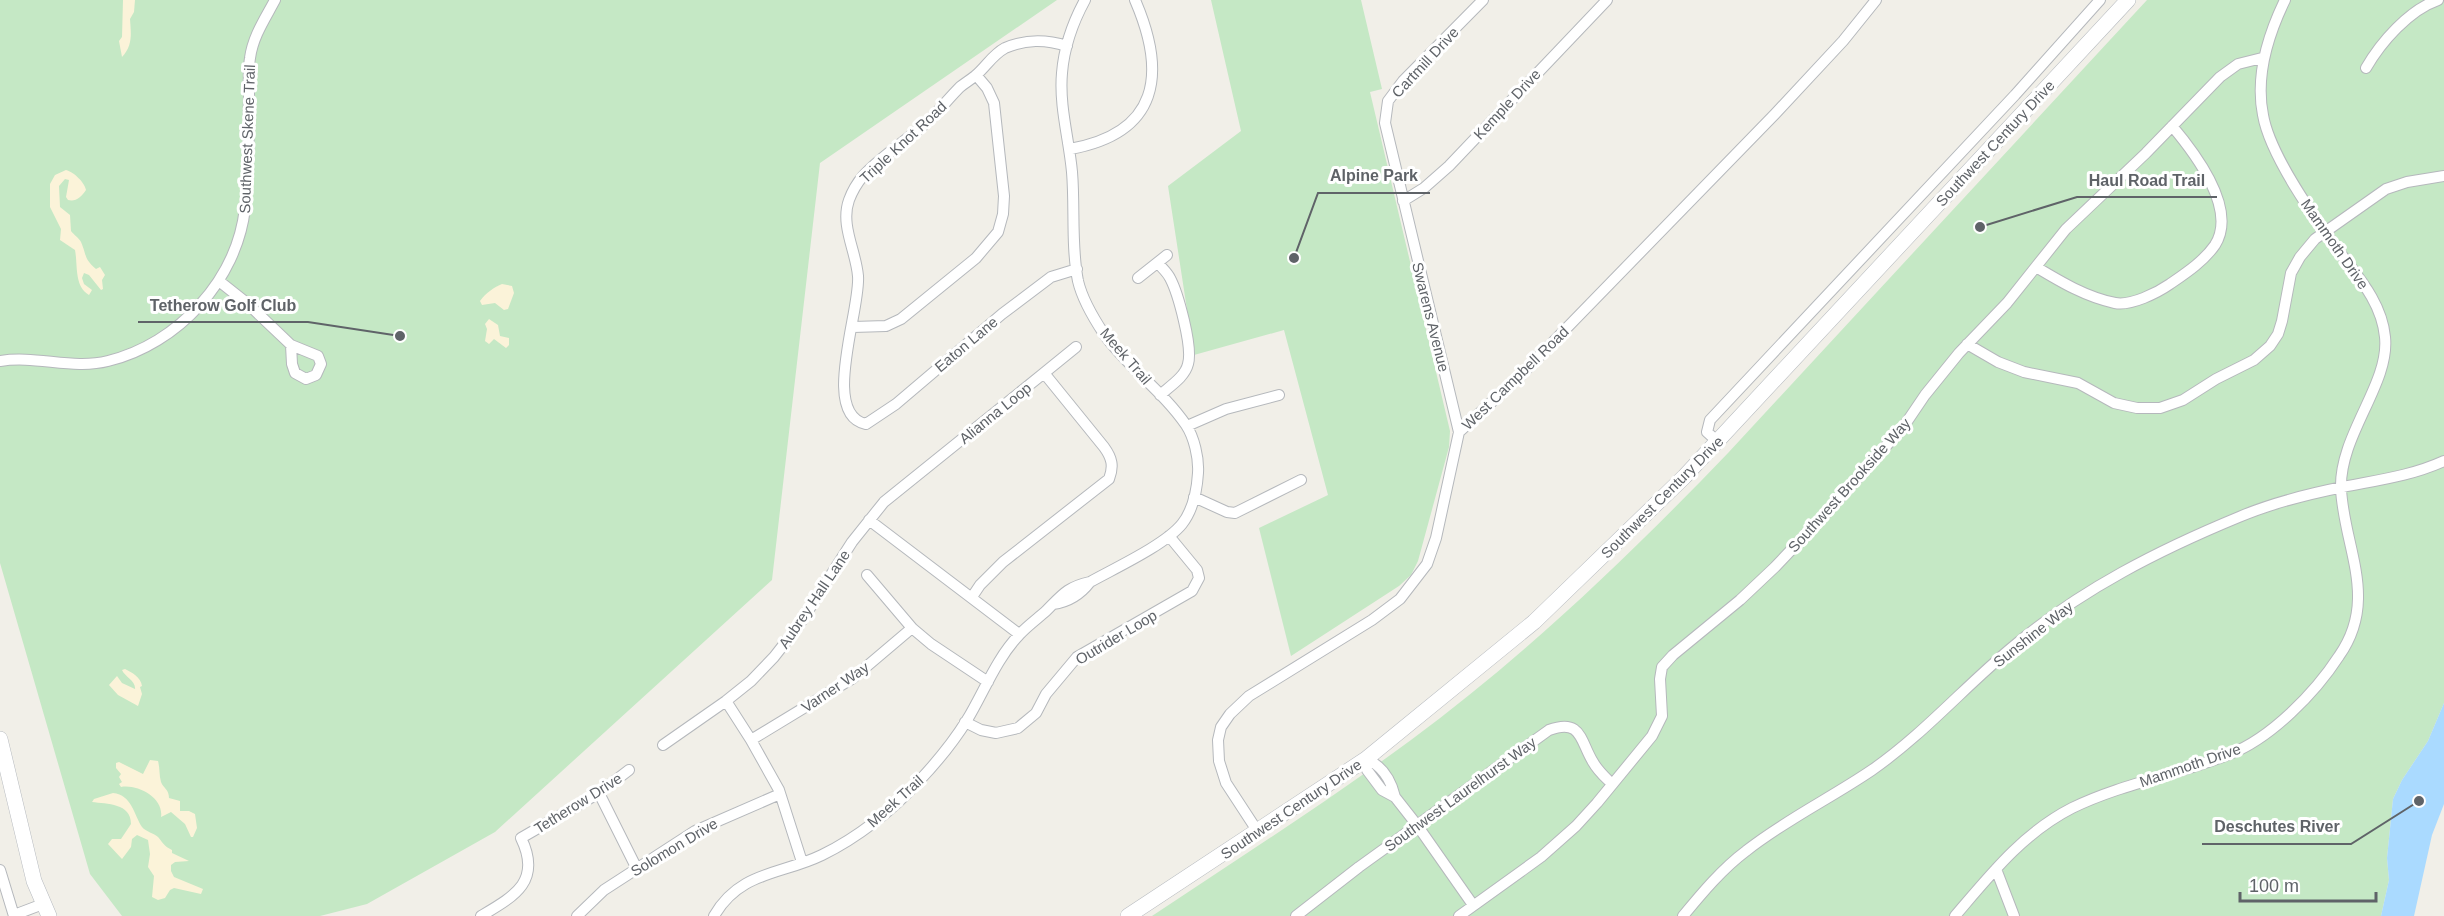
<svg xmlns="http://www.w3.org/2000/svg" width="2444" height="916" font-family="Helvetica,sans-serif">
<rect width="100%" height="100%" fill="#f1efe8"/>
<path fill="#c5e8c5" d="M0,0H1057L820,163L772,580L495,832L367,904L320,916H122L90,874L0,563Z
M1211,0H1361L1382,89L1370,92L1450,431L1449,447L1418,561L1411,575L1399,586L1291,656L1259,528L1328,495L1284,330L1194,355L1168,186L1241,131Z
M2147,0H2444V703L2428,741L2402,780L2393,799L2387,858L2389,880L2381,916H1152C1239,858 1327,802 1411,740C1526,655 1629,556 1728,453Z"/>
<path fill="#fbf3d9" d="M123,0H135L134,12L130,19C131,34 133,45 122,57L119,41L122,37Z
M66,170C74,172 85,183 86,190C81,197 76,202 68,200L66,197L69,180L65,179L59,186L60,207L70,215L71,231C74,235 79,238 81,242C87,256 84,259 96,269L100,267L105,275L102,280L103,289L101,290L89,275L84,273L82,278L84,284L92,290L89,295C74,286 78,266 75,250L60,240L61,229L50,207V184L55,175Z
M502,284L512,286L514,293L508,309L504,310L495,303L482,305L480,301C487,292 493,288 502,284Z
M489,319L498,325L500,336L509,338V345L506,348L494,339L489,344L485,341L487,329L485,324Z
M125,669C131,672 141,677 142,686L140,687L142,694L138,706L118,695L109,685L117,676L122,683L135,689C136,681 125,677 122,670Z
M150,760L158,761C160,768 159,775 161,782C163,788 169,789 169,798L180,801V811H189L195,814L197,828L193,837H191L185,824L171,812L161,817C164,798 138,784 121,787L119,784L122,782L119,777L121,774L116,768V763L119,762L143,774Z
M113,793C132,795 134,815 142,827C146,832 154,833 158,837C163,843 164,846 172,850V853L189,861L175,862L171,865V871L174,877L203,889L201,894L174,888L170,890L165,898L158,900L152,897L154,876L148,867L150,854L148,840L137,835L132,839L131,847L122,859L108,844L112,839H121L131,824C131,803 107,804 92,802L94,799Z"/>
<path fill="#aadaff" d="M2444,703V804L2432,835L2414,916H2381L2389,880L2387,858L2393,799L2402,780L2428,741Z"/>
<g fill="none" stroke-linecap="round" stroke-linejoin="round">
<g stroke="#b5b8bc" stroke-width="12">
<path id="street" d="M1067,46C1045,39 1026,39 1005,48C992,55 986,67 975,76C970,80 965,83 960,87C948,99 938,112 926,123C905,142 881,156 863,176C857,183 852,192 849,200C840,225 856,251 858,276C861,309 820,415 866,424L896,404L1002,314L1051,277L1077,269
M2366,68C2381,42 2409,10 2438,0
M1070,149C1159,133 1167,74 1135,0
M1403,201L1424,188L1449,166L1607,0
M1158,263C1162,268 1167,272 1170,278C1178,293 1193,347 1188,364C1185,377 1170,386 1160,395
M2036,267C2061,282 2086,297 2115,303C2131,306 2157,293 2170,284C2186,273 2204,261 2215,245C2238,209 2194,152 2172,126
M1138,278L1167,255
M219,281L248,304L291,345L318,356L321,364L316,375L306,379L295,373L292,364L291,345
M853,327L886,326L901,319L976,258L998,232L1003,214L1004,196L994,103L987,88L976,75
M1967,344L1998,362L2024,372L2078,383L2114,403L2137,408H2160L2183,400L2216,379L2254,360L2270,346L2278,334L2282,321L2291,273L2300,257L2315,239L2386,189L2407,182L2444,176
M0,361C36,355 73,370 108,361C178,344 237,280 245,208C250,170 248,132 249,94C249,82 248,70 250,58C253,36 265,19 275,0
M1044,373L1076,347
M1187,426L1226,409L1279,395
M1459,432L1385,123L1388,101L1403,81L1483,0
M1718,442L1707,432L1710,420L2015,95L2100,0
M1194,497L1227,512L1235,513L1301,480
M869,520L1019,634
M867,575L912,628L931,644L988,682
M1053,604C1069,602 1080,595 1090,582
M726,701L751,740L779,790L802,862
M965,722L981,730L996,733L1018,728L1036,713L1046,694L1077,657L1192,591L1199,578L1197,570L1169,536
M751,740L853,678L912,628
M663,745L726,701L751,681L774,657L799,625L852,542L884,502L1044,373L1104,447C1112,458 1114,466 1109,479L1003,562L980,585L972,597
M1366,759L1367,770L1382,790L1395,797L1417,825L1473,905
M1366,759C1383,766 1391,780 1395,797
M599,793L637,869
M1258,832L1226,783L1219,761L1218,740L1221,727L1230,714L1249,696L1372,620L1400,599L1427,564L1436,538L1459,432L1519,377L1775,114L1843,41L1876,0
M1996,869L2014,916
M0,870L14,916
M14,915L43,904
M481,916C515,896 542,881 521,838L599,793L629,770
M577,916L604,890L695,831L780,794
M714,916C740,871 781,875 822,855C857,838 893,810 919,781C936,763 954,741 967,720C984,692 996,659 1019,635C1027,626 1037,619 1046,611C1062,595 1067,587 1090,582C1115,568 1165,545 1182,524C1193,510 1197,489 1198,473C1199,458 1194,437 1186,425C1163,391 1127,367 1104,334C1094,319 1082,298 1078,281C1071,246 1075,208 1072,172C1069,139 1059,106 1062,73C1064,48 1073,22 1085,0
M1296,916L1359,867L1549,730C1582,718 1580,741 1593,762C1598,771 1605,777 1612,784
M1459,916L1541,857L1576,826L1597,803L1652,736L1662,716L1660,679L1662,667L1673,655L1740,600L1775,567L1829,510L1904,426L1925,395L1959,353L2007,303L2066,229L2146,153L2220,77L2238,64L2262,58
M1683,916C1702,893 1722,869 1746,851C1785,820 1831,798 1872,770C1924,734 1966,685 2015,645C2082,589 2159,550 2239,517C2272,503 2308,494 2343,487C2378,480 2411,476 2444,461
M1955,916C1990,875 2023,833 2072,808C2123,783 2178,775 2230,754C2271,738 2315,693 2339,656C2379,599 2344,548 2341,489C2339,435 2390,384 2385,337C2382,304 2360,279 2341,254C2316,220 2270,156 2263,115C2255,75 2268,35 2285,0"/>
</g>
<g stroke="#b6babf" stroke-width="16">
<path id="secondary" d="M0,739L34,881L49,916
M1128,916L1366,759L1534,622L1684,477L2128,0"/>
</g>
<use href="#street" stroke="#fff" stroke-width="10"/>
<use href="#secondary" stroke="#fff" stroke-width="15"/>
</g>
<g text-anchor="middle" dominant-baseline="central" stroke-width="6" stroke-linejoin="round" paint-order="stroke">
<g font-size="15" fill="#5f6368" stroke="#fff">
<text transform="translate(1425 62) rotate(-47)">Cartmill Drive</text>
<text transform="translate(1507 104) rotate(-47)">Kemple Drive</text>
<text transform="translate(247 139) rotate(-88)">Southwest Skene Trail</text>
<text transform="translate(903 142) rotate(-43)">Triple Knot Road</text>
<text transform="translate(1995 143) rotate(-47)">Southwest Century Drive</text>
<text transform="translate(2335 244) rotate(55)">Mammoth Drive</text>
<text transform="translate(1431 317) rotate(76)">Swarens Avenue</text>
<text transform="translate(966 344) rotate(-40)">Eaton Lane</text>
<text transform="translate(1126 356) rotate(49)">Meek Trail</text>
<text transform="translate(1515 378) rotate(-44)">West Campbell Road</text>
<text transform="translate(995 413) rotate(-39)">Alianna Loop</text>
<text transform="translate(1849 485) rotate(-48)">Southwest Brookside Way</text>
<text transform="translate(1662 497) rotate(-45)">Southwest Century Drive</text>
<text transform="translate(814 599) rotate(-56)">Aubrey Hall Lane</text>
<text transform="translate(2033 634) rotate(-38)">Sunshine Way</text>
<text transform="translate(1116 637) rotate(-31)">Outrider Loop</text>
<text transform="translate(835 687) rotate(-34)">Varner Way</text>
<text transform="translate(2190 765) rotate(-19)">Mammoth Drive</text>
<text transform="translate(1460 794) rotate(-36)">Southwest Laurelhurst Way</text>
<text transform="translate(895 801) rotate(-42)">Meek Trail</text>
<text transform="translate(578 803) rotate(-32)">Tetherow Drive</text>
<text transform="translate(1291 809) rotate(-34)">Southwest Century Drive</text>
<text transform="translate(674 847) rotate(-31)">Solomon Drive</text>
</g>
</g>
<path fill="none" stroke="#5f6368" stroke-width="2" d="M1294 258L1318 193H1430M1980 227L2077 197H2217M400 336L308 322H138M2419 801L2351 844H2202"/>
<g fill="#5f6368" stroke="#fff" stroke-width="2">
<circle cx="1294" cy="258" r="6"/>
<circle cx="1980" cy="227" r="6"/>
<circle cx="400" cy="336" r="6"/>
<circle cx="2419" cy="801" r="6"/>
</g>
<g font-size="16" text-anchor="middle" font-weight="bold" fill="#5f6368" stroke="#fff" stroke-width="6" stroke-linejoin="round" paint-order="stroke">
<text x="1374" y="181">Alpine Park</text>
<text x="2147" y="186">Haul Road Trail</text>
<text x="223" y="311">Tetherow Golf Club</text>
<text x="2277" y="832">Deschutes River</text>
</g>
<path d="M2240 892v9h136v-9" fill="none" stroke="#5f6368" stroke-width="3"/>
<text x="2249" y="892" font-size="18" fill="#5f6368" stroke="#ffffff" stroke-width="4.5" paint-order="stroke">100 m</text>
</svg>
